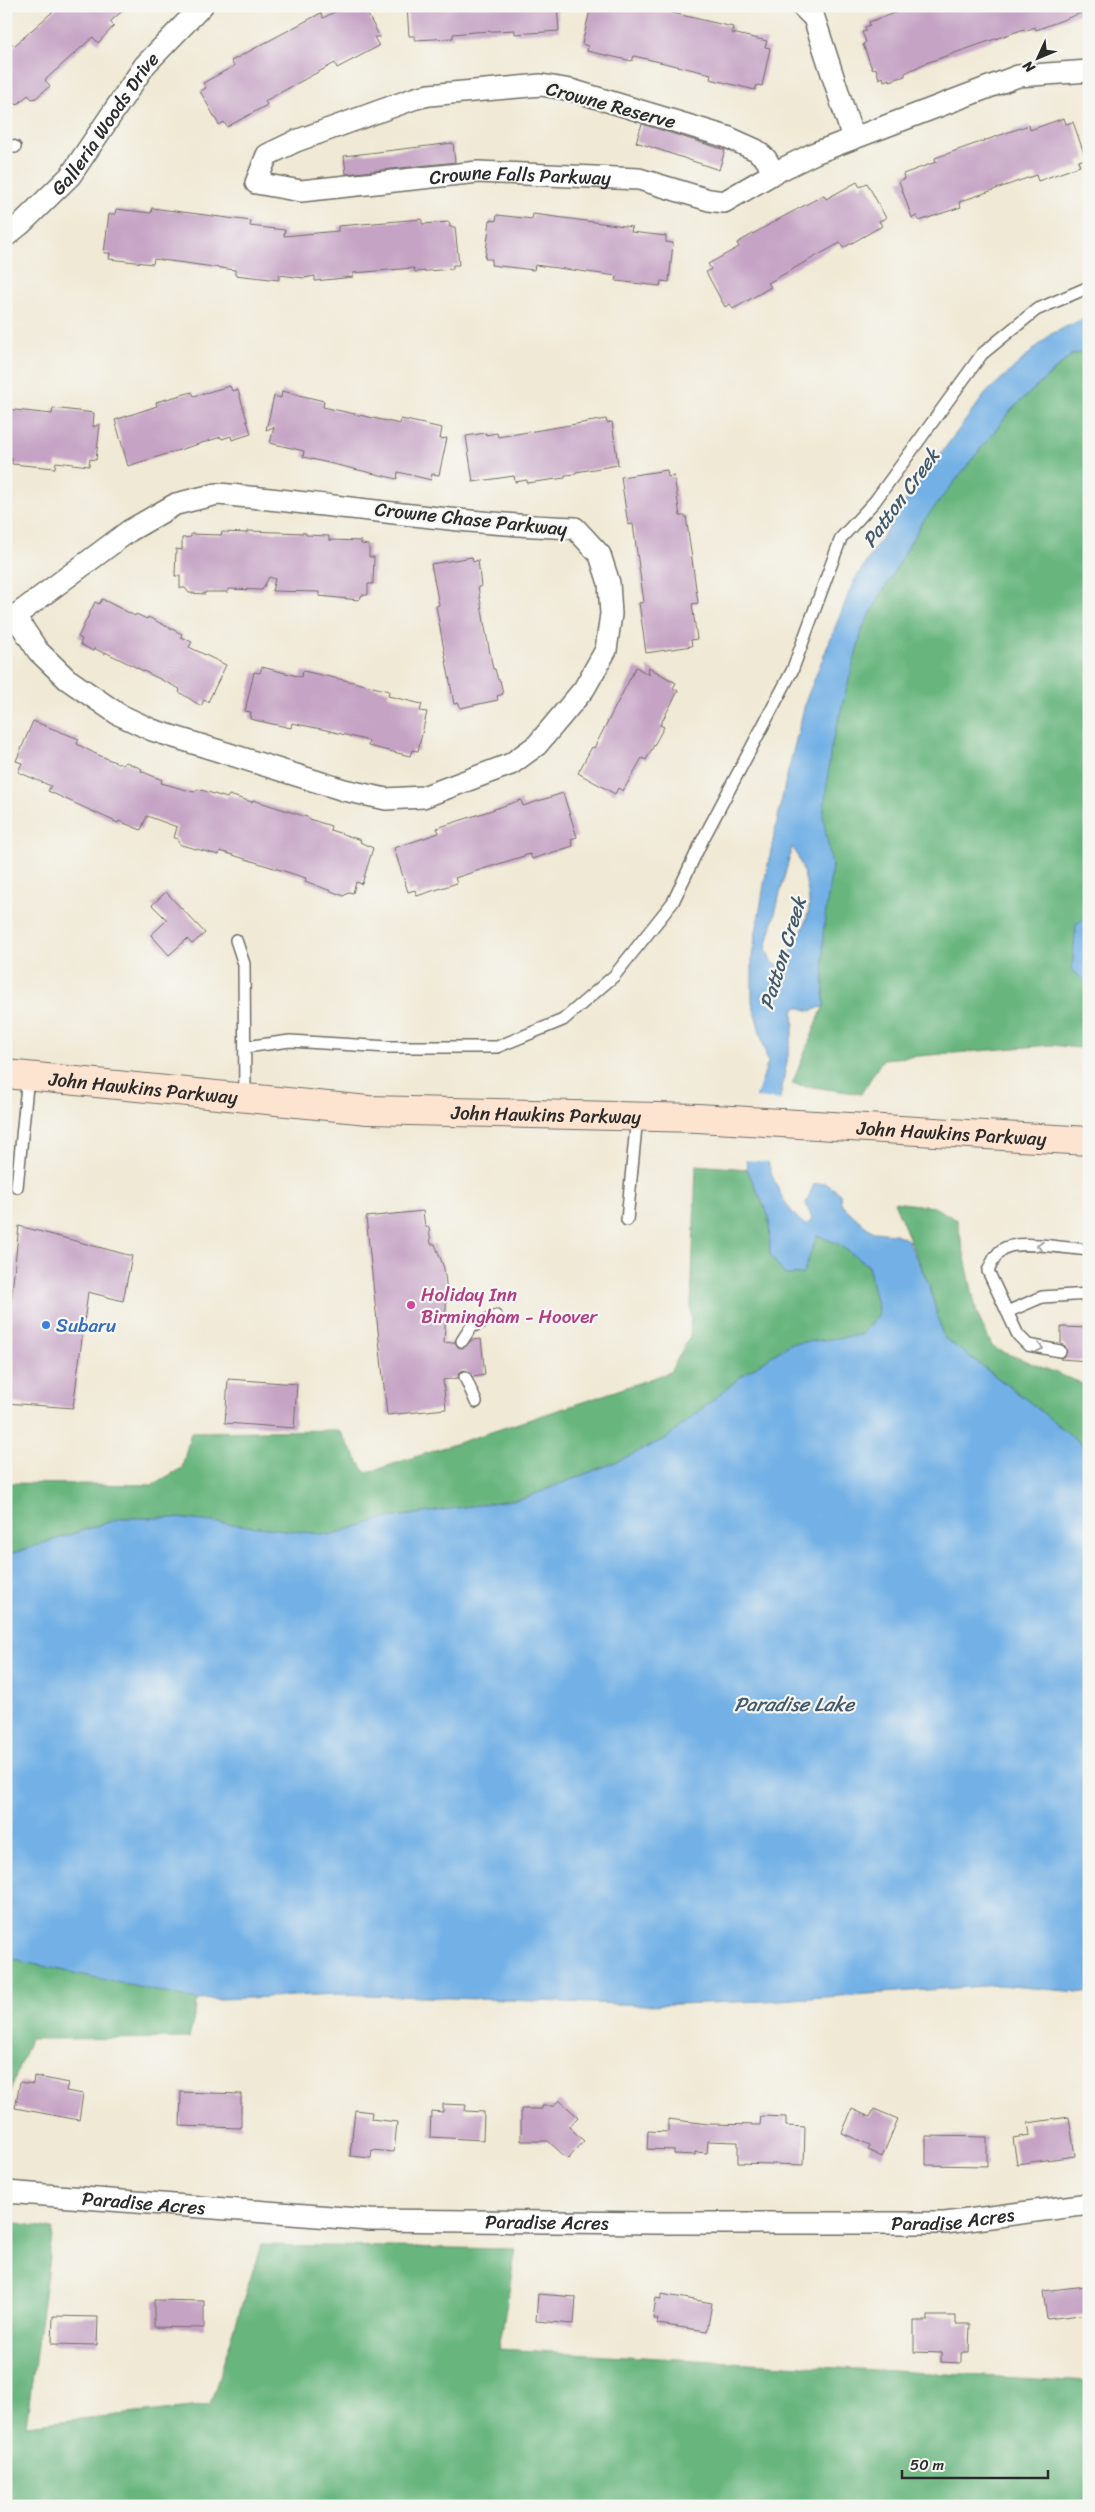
<svg xmlns="http://www.w3.org/2000/svg" width="1095" height="2512" font-family="Sriracha,sans-serif">
<rect width="100%" height="100%" fill="#f6f6f2"/>
<filter id="ink" filterUnits="userSpaceOnUse"><feTurbulence type="fractalNoise" baseFrequency=".02" numOctaves="2"/><feDisplacementMap in="SourceGraphic" scale="10" xChannelSelector="R" yChannelSelector="G"/><feConvolveMatrix kernelMatrix="1 2 1 2 8 2 1 2 1" color-interpolation-filters="sRGB"/></filter>
<filter id="wash" filterUnits="userSpaceOnUse"><feTurbulence type="fractalNoise" baseFrequency=".0096" numOctaves="4" result="noise"/><feDisplacementMap in="SourceGraphic" scale="20" xChannelSelector="R" yChannelSelector="G"/><feGaussianBlur stdDeviation="1.12" result="paint"/><feColorMatrix in="noise" values="0 0 0 0 0 0 0 0 0 0 0 0 0 0 0 0 0 1.4 0 .05"/><feComposite in="paint" operator="in"/></filter>
<g filter="url(#wash)">
<rect width="100%" height="100%" fill="#f0e9d5"/>
<path fill="#68b57e" stroke="#4a7054" d="M1089,349V1049L1051,1045L883,1059L861,1094L792,1084L824,1005L823,933L832,866L822,818L831,747L863,627L921,524L1012,409L1072,355Z
M696,1165L747,1169L769,1217L770,1255L813,1250L817,1235L838,1244L868,1265L879,1314L861,1335L790,1344L743,1375L667,1438L618,1461L525,1498L383,1519L330,1535L176,1518H122L10,1554L6,1560V1483L152,1485L182,1468L191,1432L339,1430L366,1473L595,1398L670,1372L690,1336Z
M894,1202L934,1207L957,1220L977,1314L993,1348L1089,1386V1450L1027,1400L943,1337L929,1285Z
M6,1955L24,1962L198,2000L189,2038L30,2039L6,2102Z
M6,2221L53,2229L26,2425L210,2405L261,2245L516,2249L499,2349L1089,2382V2506H6Z"/>
<path fill="#72b0e5" stroke="#4e6e88" fill-rule="evenodd" d="M1089,316V349L1071,355L1012,409L921,524L863,627L831,747L823,818L832,866L823,933L824,1006L811,1011L797,1007L793,1012L794,1024L768,1162C773,1182 788,1214 806,1225L812,1219L806,1203L814,1184L825,1183L840,1193L841,1204L865,1226L874,1232L895,1234L908,1240L929,1285L943,1337L1027,1400L1089,1450V1993L999,1985L765,2001L646,2005L339,1994L198,2000L24,1962L6,1955V1560L10,1554L122,1518H176L330,1535L383,1519L525,1498L618,1461L667,1438L743,1375L790,1344L861,1335L879,1314L868,1265L838,1244L817,1235L803,1274L785,1275L770,1255L769,1217L747,1169L744,1136L768,1062L752,1002V957L765,879L785,784L806,700L853,583L903,504L986,393L1051,334ZM792,847C801,857 810,893 809,907C807,924 792,956 779,965L771,962L766,948Z
M1089,916V986L1085,980L1072,971L1076,924Z"/>
<path fill="#f0e9d5" d="M755,1098L781,1100L771,1162L744,1160L742,1136Z"/>
<g id="blocks">
<path fill="#c5a3c4" d="M59,6H128L110,22L114,26L98,43L93,37L45,80L50,86L36,98L32,99L28,95L17,105L6,94V36L14,46Z
M346,6H363L380,37H374L379,46L337,68L335,63L296,84L265,101L267,105L227,127L224,122L219,125L200,91L206,88L203,83L234,66L231,61L321,13L323,18Z
M407,6H557L559,31L515,34V30L474,32L453,34V38L415,40V36H409Z
M591,6H618L633,10V6H642L733,27L732,33L767,41L765,47L770,48L762,86L757,85L755,90L710,79L711,74L634,56L632,61L587,51L588,46L582,44Z
M914,6H1089V10L1036,30L1035,27L1025,31L1024,29L926,63L905,73V76L890,81L889,79L884,81L883,77L879,79L876,68L872,69L863,44L866,42L862,32L866,31L865,27L870,25L869,22Z
M1064,118L1066,124L1073,122L1086,159L1078,161L1080,166L1038,181L1036,175L959,202L961,207L919,221L917,216L912,218L899,181L904,179L903,174L936,162L935,158L1029,125L1030,130Z
M642,124L725,150L719,170L636,142Z
M453,143L455,162L346,174L344,156Z
M857,182L860,187L867,183L886,218L879,221L882,226L843,248L840,243L800,265L768,283L771,287L733,309L730,304L725,307L706,272L711,269L708,264L739,247L737,243L779,219L824,195L826,199Z
M152,208L251,221L250,226L285,230L284,236L338,231V226L422,219V224L449,222L450,227H455L459,265H453V269L415,272L414,268L353,273V277L315,281V276L304,278L279,275V280L235,275V270L185,263L154,259L153,264L109,259L110,253H104L109,214H115L116,209L151,213Z
M533,214L632,227L631,232L666,236V242L673,243L669,282L661,281L660,286L616,281L617,276L535,265L534,270L491,265L492,259H485L490,220L496,221L497,215L532,219Z
M230,386L232,391L238,390L251,434L232,440L231,436L222,439L221,437L128,466L115,420L157,406L156,402L192,392L194,396Z
M282,391L324,401L323,407L400,424L401,419L442,428L440,439L447,438L439,475L432,474L431,480L398,472L397,479L303,457L304,451L270,443L274,427L266,430L274,396L281,398Z
M53,408L94,413L93,427L100,424L96,460L90,459L89,466L56,462L55,468L12,464V457L6,456V409L52,414Z
M606,419L607,423L612,422L618,465L576,472V474L565,475V478L527,483V480L515,482L514,476L473,482L466,436L486,433V435L497,433L498,437Z
M667,470L668,477L674,476L680,516H686L698,603L692,604L697,639L691,640L692,646L646,653L639,603L644,602L637,553L633,524L628,525L621,477Z
M247,531L306,533V535L329,536V540L361,541V544L369,545V557H374L373,584H368V595H362L359,600L319,596V592L272,591L275,579L269,577L262,590L228,589V592H205V594L189,593L185,588H180V576H175L176,549L182,550V538L191,537V534L221,535L222,532L247,533Z
M472,557L473,562L478,560L481,587H478L486,633L493,669H495L498,680H500L503,694L497,696L498,700L460,708L459,703L454,704L436,606L439,605L431,564Z
M102,599L135,616L136,614L147,619L148,617L182,634L181,637L192,642L189,647L226,665L208,702L204,700L201,706L179,692L180,689L105,652V654L94,648L93,651L80,644L82,639L78,637L95,602L99,604Z
M262,667L301,677L303,671L353,682L389,691L388,696L422,704L420,711L427,712L418,751L412,750L410,756L368,746L369,741L326,730L292,723L291,728L250,719L251,712L245,711L254,672L260,673Z
M636,667L649,675L648,667L676,683L673,688L678,691L660,725L664,727L646,760L642,758L623,791L618,788L615,794L578,773L592,747L594,748Z
M33,721L79,739L77,744L94,753L122,765L126,762L142,769L141,771L162,780L161,783L194,792L198,789L227,798L229,795L252,802L253,800L310,818L309,819L331,826L330,830L361,840L360,842L364,844L373,848L362,884L356,882L353,893L348,892L344,896L305,881L306,878L220,851L219,855L181,845L178,842V839L174,838L177,827L147,816L141,830L119,821L118,823L48,791L51,786L18,772L22,763L16,761Z
M563,793L577,837L571,839L573,846L532,859L530,854L483,869L455,878L457,883L417,896L415,890L408,892L394,848L439,833L437,828L480,814L521,800L523,806Z
M166,892L205,933L192,944L187,939L169,955L151,935L167,920L152,905Z
M423,1211L425,1227H429L431,1244H435L444,1268L447,1291L444,1343L455,1342L458,1347L462,1348L472,1340L481,1339L485,1375L473,1377L465,1370L459,1372L458,1378L443,1380L446,1409L387,1415L366,1217Z
M19,1226L132,1256L123,1301L88,1292L73,1408L6,1403V1349Z
M1061,1327L1089,1328V1361L1060,1359L1067,1352L1065,1346L1061,1344Z
M228,1379L297,1384L294,1428L225,1423Z
M34,2076L68,2083L66,2091L83,2094L79,2120L15,2108L20,2082L33,2084Z
M181,2092L241,2094V2128L180,2126Z
M559,2100L578,2117L569,2127L584,2141L568,2159L548,2141H521V2109H542V2106H554Z
M443,2104L466,2105L465,2111L484,2112L483,2140L430,2137L431,2111L443,2112Z
M852,2109L870,2117L874,2109L898,2119L882,2157L868,2150L870,2145L842,2133Z
M355,2110L372,2112L371,2119L397,2122L394,2152L372,2150L371,2158L350,2156Z
M761,2116L786,2117V2126L805,2127L804,2165L738,2163V2142L708,2141L707,2153L695,2152V2155L674,2154V2150L647,2149L648,2131L668,2132V2119L708,2124L760,2125Z
M1069,2117L1075,2156L1017,2164L1013,2138L1030,2135L1028,2123Z
M926,2136L987,2137V2166L926,2165Z
M1085,2286L1088,2314L1047,2319L1043,2291Z
M538,2294L576,2297L574,2324L536,2321Z
M661,2294L712,2303L707,2331L657,2324L658,2319H653L656,2298L661,2299Z
M154,2300L204,2301V2328L154,2327Z
M53,2316L98,2317L97,2345L52,2344Z
M928,2316H956V2324H970L969,2353H961V2363L941,2362V2353L914,2352V2321H928Z"/>
</g>
</g>
<g filter="url(#ink)">
<use href="#blocks" fill-opacity="0" stroke="#706e66" stroke-width="1"/>
<g fill="none" stroke-linecap="round" stroke-linejoin="round">
<g stroke="#706e66" stroke-width="14">
<path id="service" d="M6,144L15,147
M236,940L244,964L245,1097
M245,1047L290,1041L388,1047H497L563,1020L614,976L673,902L702,841L792,671L841,538L875,501L982,354L1036,310L1089,287
M17,1187L28,1076
M627,1220L637,1116
M1007,1312L1042,1297L1089,1294
M462,1341L471,1327L496,1316
M1060,1351L1028,1345L1018,1335L988,1271C992,1263 995,1254 1003,1249C1017,1239 1071,1249 1089,1250
M465,1377L476,1402"/>
</g>
<g stroke="#706e66" stroke-width="24">
<g id="minor">
<path d="M802,6L814,18L853,138"/>
<path id="s1" d="M774,173L766,159L756,150L727,137L571,90L541,85L429,95L416,98L296,141L267,155L256,183L301,191L478,172L639,179L709,200L724,202L774,173L815,153L1018,76L1089,71"/>
<path id="s2" d="M6,236L21,224L70,176L145,65L202,6"/>
<path d="M217,494C336,504 455,524 575,528L600,555L609,583L611,614L606,650L584,689L537,745L511,764L423,797L386,799L344,790L152,730L118,714L67,679L38,651L15,616L129,531L176,504Z"/>
<path id="s3" d="M6,2192L370,2220L656,2223H945L1089,2204"/>
</g>
</g>
<g stroke="#706e66" stroke-width="30">
<g id="secondary">
<path id="s4" d="M6,1074L368,1110L698,1118L1089,1141"/>
</g>
</g>
<use href="#service" stroke="#fff" stroke-width="11"/>
<use href="#minor" stroke="#fff" stroke-width="21"/>
<use href="#secondary" stroke="#fde4d1" stroke-width="28"/>
</g>
<defs><path id="oneway-chevron" d="M-2-3.5L2.5 0L-2 3.5" fill="none" stroke-width="1.6" stroke-linecap="round" stroke-linejoin="round" transform="scale(1.25)"/></defs>
<g stroke="#a0a0a0">
<use href="#oneway-chevron" transform="translate(1040 1246) rotate(-176)"/>
<use href="#oneway-chevron" transform="translate(1040 1348) rotate(13)"/>
</g>
</g>
<circle fill="#d1479c" stroke="#f6f6f2" stroke-width="2" cx="411" cy="1305" r="5"/>
<circle fill="#3f7fe0" stroke="#f6f6f2" stroke-width="2" cx="46" cy="1325" r="5"/>
<g text-anchor="middle" dominant-baseline="central" stroke-width="4.5" stroke-linejoin="round" paint-order="stroke">
<g font-size="19" fill="#2b2b2b" stroke="#f6f6f2">
<text transform="translate(611 105) rotate(15)">Crowne Reserve</text>
<text stroke="none"><textPath href="#s2" startOffset="151">Galleria Woods Drive</textPath></text>
<text stroke="none"><textPath href="#s1" startOffset="836">Crowne Falls Parkway</textPath></text>
<text transform="translate(471 519) rotate(6)">Crowne Chase Parkway</text>
<text stroke="none"><textPath href="#s4" startOffset="138">John Hawkins Parkway</textPath></text>
<text stroke="none"><textPath href="#s4" startOffset="542">John Hawkins Parkway</textPath></text>
<text stroke="none"><textPath href="#s4" startOffset="948">John Hawkins Parkway</textPath></text>
<text stroke="none"><textPath href="#s3" startOffset="138">Paradise Acres</textPath></text>
<text stroke="none"><textPath href="#s3" startOffset="948">Paradise Acres</textPath></text>
<text stroke="none"><textPath href="#s3" startOffset="542">Paradise Acres</textPath></text>
</g>
<g font-size="19" fill="#b23c85" stroke="#f6f6f2" text-anchor="start">
<text x="421" y="1294">Holiday Inn<tspan x="421" dy="22">Birmingham - Hoover</tspan></text>
</g>
<g font-size="19" fill="#366cbe" stroke="#f6f6f2" text-anchor="start">
<text x="56" y="1325">Subaru</text>
</g>
<g font-size="20" font-style="italic" fill="#445a6c" stroke="#f6f6f2">
<text transform="translate(901 498) rotate(-54)">Patton Creek</text>
<text transform="translate(783 953) rotate(-73)">Patton Creek</text>
<text x="794" y="1704">Paradise Lake</text>
</g>
</g>
<rect width="1095" height="2512" fill="none" stroke="#f6f6f2" stroke-width="25"/>
<g transform="translate(1038 58) rotate(226)" stroke="#f6f6f2" stroke-width="4" paint-order="stroke">
<path d="M0-4L9 19L0 12L-9 19Z" fill="#2b2b2b"/>
<text y="-8" font-size="14" font-weight="bold" text-anchor="middle" fill="#2b2b2b">N</text>
</g>
<path d="M902 2470v8h146v-8" fill="none" stroke="#2b2b2b" stroke-width="2.5"/>
<text x="910" y="2470" font-size="15" fill="#2b2b2b" stroke="#f6f6f2" stroke-width="4" paint-order="stroke">50 m</text>
</svg>
